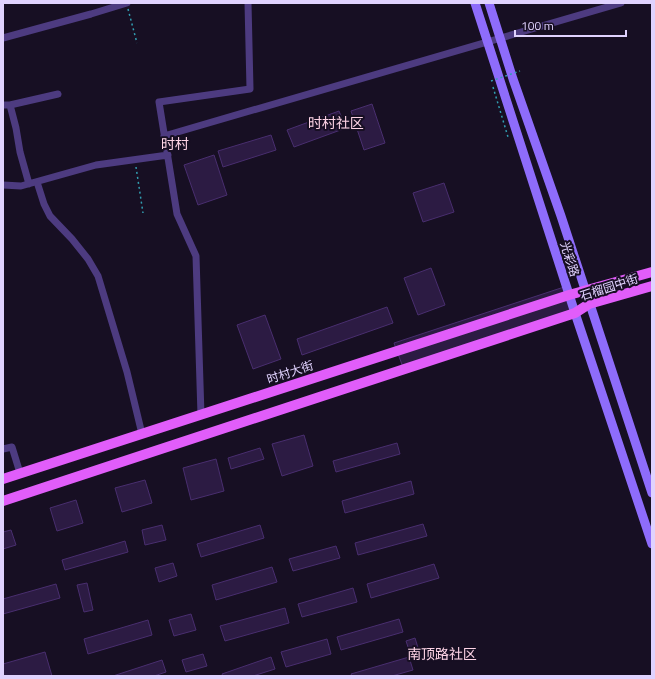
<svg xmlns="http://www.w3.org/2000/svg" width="655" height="679" font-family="'Titillium Web','Noto Sans SC',sans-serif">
<rect width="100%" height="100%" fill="#170f23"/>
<path fill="#2c1b43" stroke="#492e6f" d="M372,104L385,143L364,150L351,111Z
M339,111L346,128L294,147L287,130Z
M271,135L276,150L223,167L218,151Z
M214,155L227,195L198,205L184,165Z
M444,183L454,212L423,222L413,193Z
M431,268L445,305L418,315L404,278Z
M564,287L573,315L404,370L394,343Z
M387,307L393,323L302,355L297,339Z
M265,315L281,359L253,369L237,325Z
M304,435L313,466L282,476L272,444Z
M397,443L400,454L336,472L333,461Z
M260,448L264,459L231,469L228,458Z
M216,459L224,491L191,500L183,468Z
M145,480L152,503L122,512L115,488Z
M411,481L414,494L345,513L342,501Z
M76,500L83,523L57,531L50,508Z
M423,524L427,536L358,555L355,543Z
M162,525L166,540L145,545L142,530Z
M260,525L264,538L201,557L197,544Z
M11,530L16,545L3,549V532Z
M125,541L128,552L65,570L62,560Z
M336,546L340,558L293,571L289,559Z
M173,563L177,576L159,582L155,568Z
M434,564L439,578L371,598L367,584Z
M272,567L277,582L216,600L212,585Z
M87,583L93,610L84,612L77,585Z
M56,584L60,598L3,614V599Z
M353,588L357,602L302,617L298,604Z
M285,608L289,623L225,641L220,626Z
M191,614L196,630L174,636L169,620Z
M399,619L403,632L341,650L337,637Z
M148,620L152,635L88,654L84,639Z
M415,638L419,651L410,653L406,641Z
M327,639L331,654L286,667L281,652Z
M45,652L52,676H3V664Z
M203,654L207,666L186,672L182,660Z
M271,657L275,669L253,676H223L222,674Z
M409,657L413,670L392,676H352L351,674Z
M162,660L166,672L154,676H113Z"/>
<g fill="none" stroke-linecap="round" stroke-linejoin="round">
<path stroke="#329eb1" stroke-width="1.5" stroke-dasharray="2 3" stroke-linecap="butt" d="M128,9L137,43
M493,87L508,137
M136,167L143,213"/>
<path stroke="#4d3b80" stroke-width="7" d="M3,38L91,14L127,3
M3,105H10L16,128L20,152L29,184
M10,105L58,94
M164,136L621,3
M37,182L44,204L50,216L72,239L88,259L98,276L127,372L142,434
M3,185L21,186L96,165L168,155
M201,415L196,256L177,214L159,102L250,89L248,3
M3,449L12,447L20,473"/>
<path stroke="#8e6cfb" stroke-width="9" d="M475,3L575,313L652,544
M489,3L513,79L561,216L652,493"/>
<path stroke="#e15dfa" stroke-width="10" d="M3,479L569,295L652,272
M3,501L575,313L589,304L652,286"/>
<path stroke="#329eb1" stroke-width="1.5" stroke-dasharray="2 3" stroke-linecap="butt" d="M491,81L520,71"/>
</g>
<g text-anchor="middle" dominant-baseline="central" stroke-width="4" stroke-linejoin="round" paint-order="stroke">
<g font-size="12" fill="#e0d2fe" stroke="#170f23">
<text transform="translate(570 259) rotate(72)">光彩路</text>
<text transform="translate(609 287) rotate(-18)">石榴园中街</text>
<text transform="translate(290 372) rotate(-18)">时村大街</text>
</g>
<g font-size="14" fill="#fed4e6" stroke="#170f23">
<text x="336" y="122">时村社区</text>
<text x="175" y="143">时村</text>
<text x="442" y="653">南顶路社区</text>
</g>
</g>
<rect width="655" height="679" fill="none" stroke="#e0d2fe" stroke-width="8"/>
<path d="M515 30v6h111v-6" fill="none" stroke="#e0d2fe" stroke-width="2"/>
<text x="521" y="30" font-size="12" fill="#e0d2fe" stroke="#170f23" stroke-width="3" paint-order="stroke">100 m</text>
</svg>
